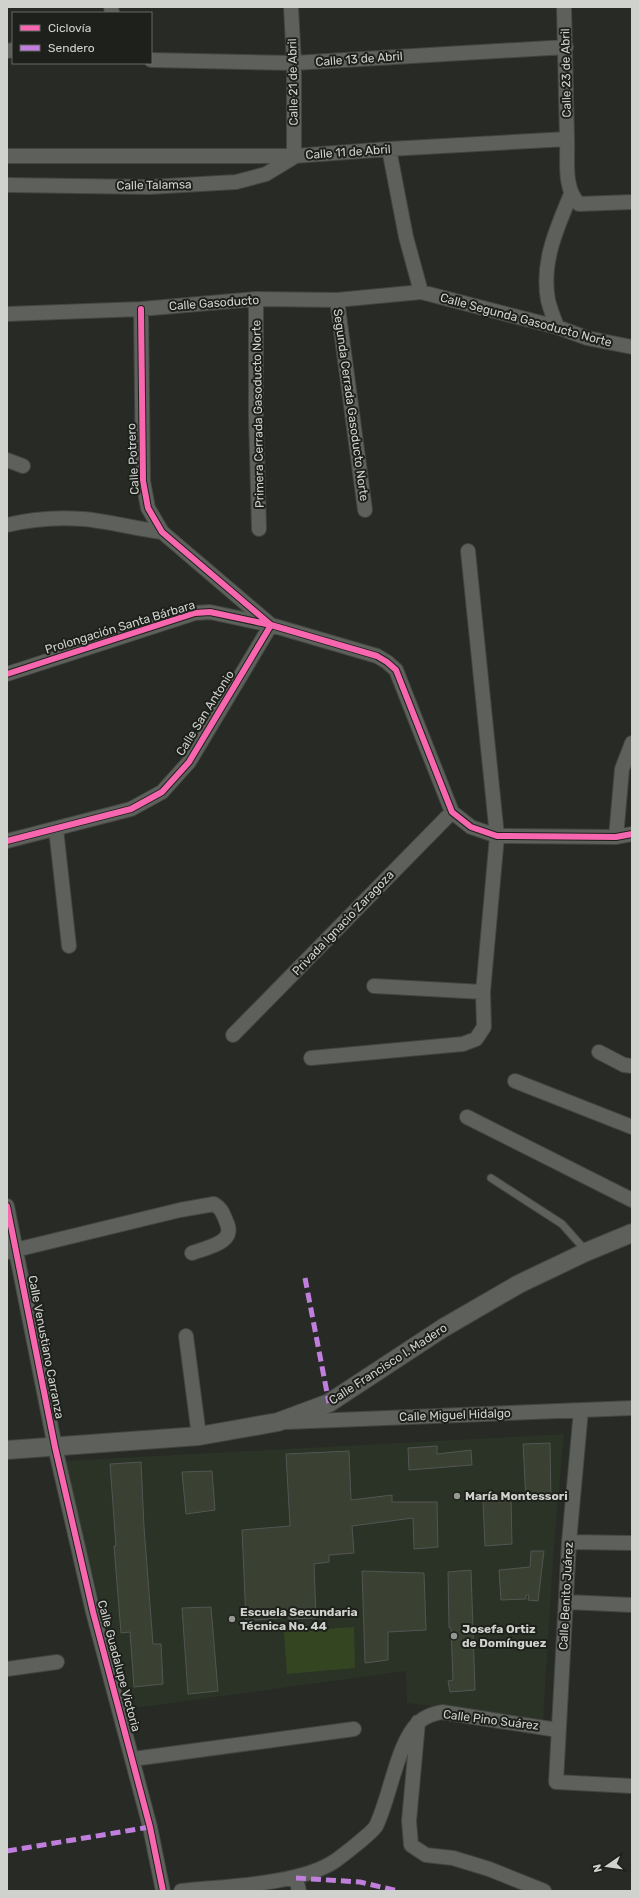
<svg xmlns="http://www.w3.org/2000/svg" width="639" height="1898" font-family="Rubik,sans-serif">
<rect width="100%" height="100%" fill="#272a25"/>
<path fill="#2b3226" d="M564,1434L554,1547L543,1720L407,1703L406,1671L128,1709L63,1461Z"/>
<path fill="#344522" d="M354,1627L355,1668L287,1674L284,1632Z"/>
<path fill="#3a4133" stroke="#535552" d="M550,1443L551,1500L526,1501L523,1444Z
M437,1446V1454L471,1450L472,1465L409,1470L408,1448Z
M349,1451L351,1500L392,1495V1502H437L438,1547L414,1549L413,1518L352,1526L354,1553L329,1555V1562L314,1564L316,1618L289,1619V1617L246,1621L242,1530L290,1526L286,1454Z
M141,1462L144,1527L153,1644H161L163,1684L134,1687L130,1632L121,1633L114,1546H116L110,1464Z
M212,1471L215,1510L186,1514L182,1472Z
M511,1498L512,1544L485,1546L483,1501Z
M531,1551H544L538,1601L528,1600L529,1595H526V1599L501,1600L499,1570L530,1567Z
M471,1570L475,1690L450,1692L448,1681L453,1680L451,1628H449L448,1572Z
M362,1571L424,1573L426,1630L388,1632V1660L365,1663Z
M211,1607L218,1691L188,1694L182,1608Z"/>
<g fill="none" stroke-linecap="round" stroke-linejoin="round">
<g stroke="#424541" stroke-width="9">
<path id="service" d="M491,1178L562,1224L586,1251"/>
</g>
<g stroke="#424541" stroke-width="16">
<path id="minor" d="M111,7L112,13
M291,7L294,63V156
M564,7L567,139
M7,51L13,50
M151,60L294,63L566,47
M389,149L406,237L421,292
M7,156H294L389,149L567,139C568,161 563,188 579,204L632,202
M7,185L149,187L236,182L266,174L294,157
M256,299V416L259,529
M337,300L365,510
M7,314L141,309L256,299L337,300L421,292L557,327L587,338L632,347
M557,327C554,318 550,309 548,300C541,262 557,228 571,194
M7,460L23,466
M7,525C32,519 57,517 83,519C109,521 135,529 162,532
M7,674L195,613L210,612L271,625L377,656L387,662L396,670L452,812L471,827L497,836L616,837L632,834
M56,829L69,946
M616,837L622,769L632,743
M7,841L131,809L162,792L189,762L271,625L162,532L148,508L143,481L141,309
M374,986L483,992
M233,1035L452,812
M599,1052L624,1065L632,1066
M311,1058L463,1044L476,1039L484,1027L483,992L497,836L468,551
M515,1081L632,1127
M467,1117L632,1200
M7,1206L55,1447L93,1612L150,1827L163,1891
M7,1252L180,1210L214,1204C221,1208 223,1213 226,1221C237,1243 208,1247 192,1253
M186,1336L199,1436
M581,1410L569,1542L556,1782L632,1786
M287,1422L632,1408
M569,1542L632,1543
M567,1602L632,1605
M7,1669L57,1662
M418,1722L409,1821L411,1845L426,1855L453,1858L489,1869L544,1891
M133,1759L354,1729
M296,1878L299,1891
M181,1891C225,1886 299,1885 335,1861C342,1856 373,1832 376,1826C390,1798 397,1743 418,1723C425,1716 433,1714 442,1712L558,1730"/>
</g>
<g stroke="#424541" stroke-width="20">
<path id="tertiary" d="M7,1450L199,1436L278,1422L329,1403L443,1328L519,1284L586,1252L632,1233"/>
</g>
<use href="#service" stroke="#5e605c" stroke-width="7"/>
<use href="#minor" stroke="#5e605c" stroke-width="14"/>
<use href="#tertiary" stroke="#5e605c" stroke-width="18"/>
<path stroke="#c07fdc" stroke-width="5" stroke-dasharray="10 5" stroke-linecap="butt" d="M305,1278L329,1403
M7,1851L150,1827
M296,1878L360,1882L398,1891"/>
<g stroke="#1e211b" stroke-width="8">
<path id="cycleway" d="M7,674L195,613L210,612L271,625L377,656L387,662L396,670L452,812L471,827L497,836L616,837L632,834
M7,841L131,809L162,792L189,762L271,625L162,532L148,508L143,481L141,309
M7,1206L55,1447L93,1612L150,1827L163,1891"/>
</g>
<use href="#cycleway" stroke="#f766af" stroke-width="6"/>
</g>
<g fill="#959793" stroke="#1e211b" stroke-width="1.5">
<circle cx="457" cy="1496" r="4"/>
<circle cx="232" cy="1619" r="4"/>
<circle cx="454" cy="1636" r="4"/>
</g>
<g text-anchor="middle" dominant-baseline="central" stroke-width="4" stroke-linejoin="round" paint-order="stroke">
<g font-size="12" fill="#d0d2ce" stroke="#1e211b">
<text transform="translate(359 59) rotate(-4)">Calle 13 de Abril</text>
<text transform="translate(566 73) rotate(-91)">Calle 23 de Abril</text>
<text transform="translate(293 82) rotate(-91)">Calle 21 de Abril</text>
<text transform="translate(348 152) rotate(-4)">Calle 11 de Abril</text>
<text transform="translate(154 185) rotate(-1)">Calle Talamsa</text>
<text transform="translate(214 303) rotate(-4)">Calle Gasoducto</text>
<text transform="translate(526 320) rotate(15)">Calle Segunda Gasoducto Norte</text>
<text transform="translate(351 405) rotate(82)">Segunda Cerrada Gasoducto Norte</text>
<text transform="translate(258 414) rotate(-91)">Primera Cerrada Gasoducto Norte</text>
<text transform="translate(133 459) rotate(-93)">Calle Potrero</text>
<text transform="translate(120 627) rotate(-17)">Prolongación Santa Bárbara</text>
<text transform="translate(205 713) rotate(-58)">Calle San Antonio</text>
<text transform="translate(343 923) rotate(-46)">Privada Ignacio Zaragoza</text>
<text transform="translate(46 1347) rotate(79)">Calle Venustiano Carranza</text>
<text transform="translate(388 1364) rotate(-33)">Calle Francisco I. Madero</text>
<text transform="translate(455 1415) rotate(-2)">Calle Miguel Hidalgo</text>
<text transform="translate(566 1596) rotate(-87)">Calle Benito Juárez</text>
<text transform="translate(119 1666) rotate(75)">Calle Guadalupe Victoria</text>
<text transform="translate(491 1720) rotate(7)">Calle Pino Suárez</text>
</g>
<g font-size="12" font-weight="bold" fill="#d0d2ce" stroke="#1e211b" text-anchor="start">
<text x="465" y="1496">María Montessori</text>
<text x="240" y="1612">Escuela Secundaria<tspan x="240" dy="14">Técnica No. 44</tspan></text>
<text x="462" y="1629">Josefa Ortiz<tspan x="462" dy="14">de Domínguez</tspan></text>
</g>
</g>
<rect width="639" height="1898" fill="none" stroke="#d0d2ce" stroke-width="16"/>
<rect x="12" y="12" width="140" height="52" fill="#1e211b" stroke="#656863"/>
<rect x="20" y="25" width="20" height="6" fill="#f766af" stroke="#656863"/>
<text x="48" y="32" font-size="12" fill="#d0d2ce">Ciclovía</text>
<rect x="20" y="45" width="20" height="6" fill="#c07fdc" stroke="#656863"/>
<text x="48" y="52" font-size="12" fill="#d0d2ce">Sendero</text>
<g transform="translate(607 1866) rotate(257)" stroke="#1e211b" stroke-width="3" paint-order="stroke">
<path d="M0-3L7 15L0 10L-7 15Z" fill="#d0d2ce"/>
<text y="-6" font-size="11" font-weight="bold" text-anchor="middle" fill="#d0d2ce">N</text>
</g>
</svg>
